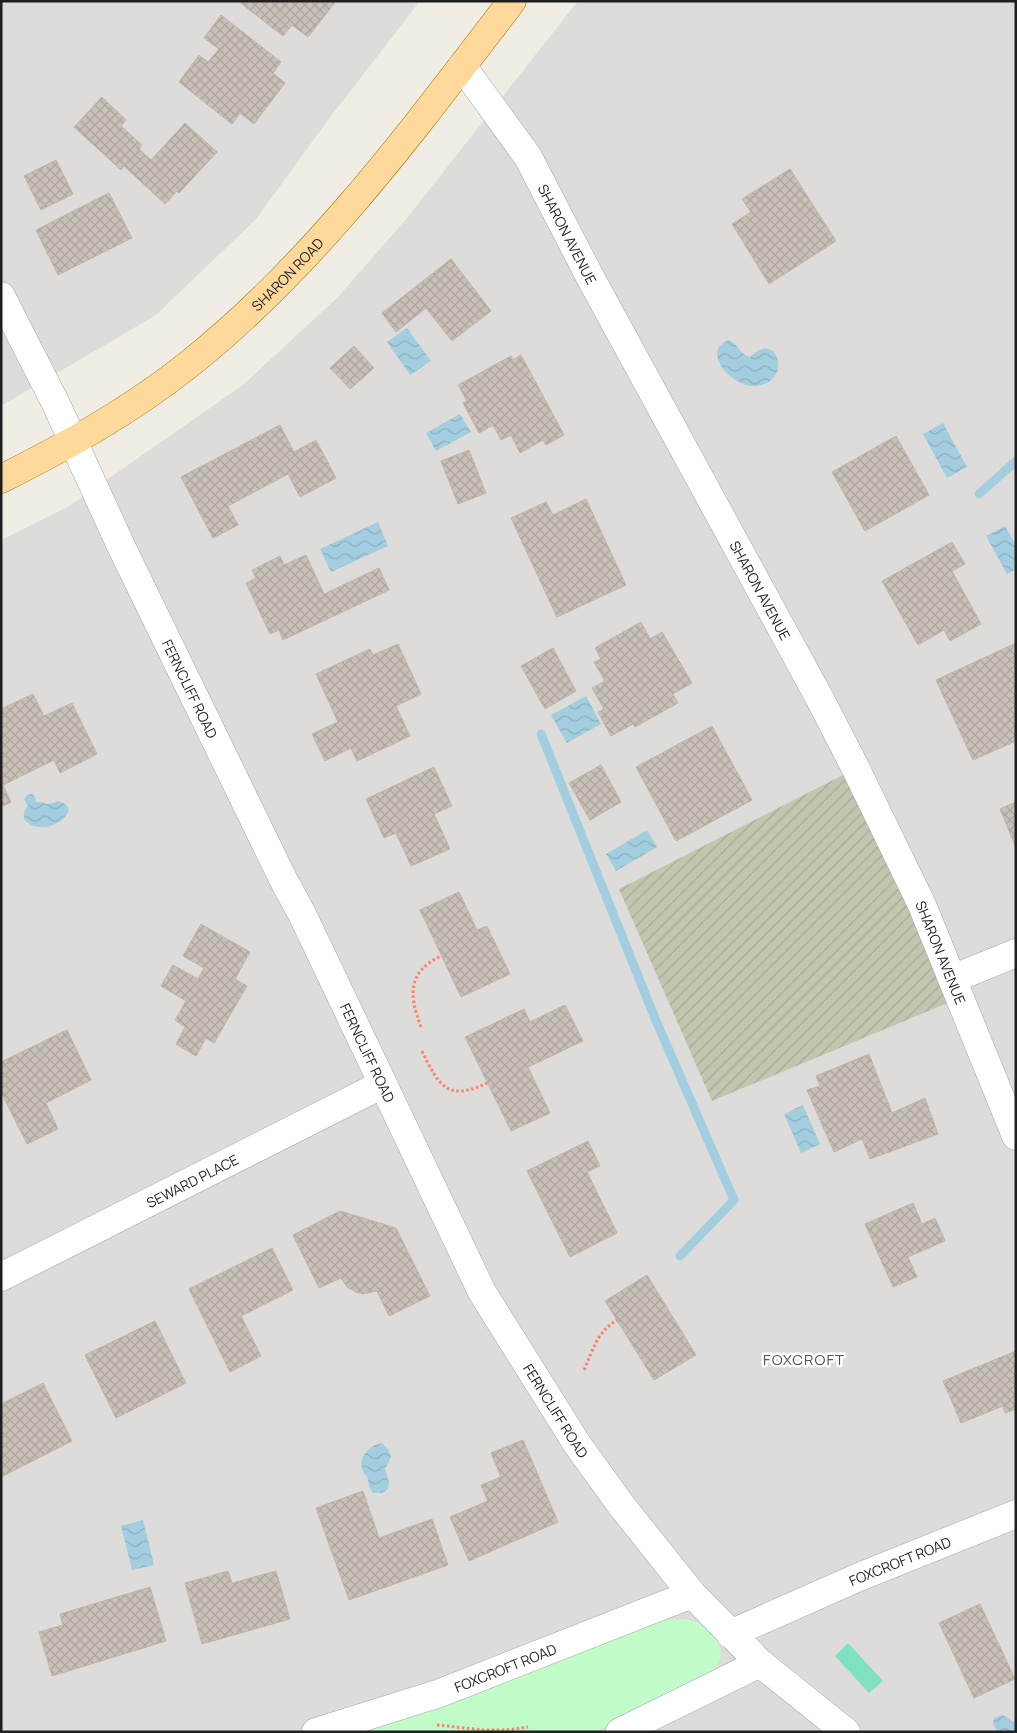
<svg xmlns="http://www.w3.org/2000/svg" width="1017" height="1733" font-family="Manrope,sans-serif">
<defs>
<pattern id="construction-furrows" width="10" height="10" patternUnits="userSpaceOnUse" patternTransform="scale(1.25)"><rect width="10" height="10" fill="#c3c5af"/><path d="M-1 1l2-2M0 10L10 0M9 11l2-2" fill="none" stroke="#a7a996"/></pattern>
<pattern id="water-waves" width="16" height="10" patternUnits="userSpaceOnUse" patternTransform="scale(1.25)"><rect width="16" height="10" fill="#a3cedf"/><path d="M0 5q4-4 8 0t8 0" fill="none" stroke="#8cb0bf"/></pattern>
<pattern id="building-cross-hatch" width="8" height="8" patternUnits="userSpaceOnUse" patternTransform="scale(1.25)"><rect width="8" height="8" fill="#c8c0b7"/><path d="M0 0l8 8M0 8l8-8" fill="none" stroke="#aba59d"/></pattern>
</defs>
<rect width="100%" height="100%" fill="#f0ede4"/>
<path fill="#dddcdb" d="M1,1H420L328,120L256,219L156,315L1,406Z
M578,1H1016V1732H1V540L69,506L243,385L337,298L407,218Z"/>
<path fill="url(#construction-furrows)" d="M847,773L901,883L950,1002L712,1101L619,889Z"/>
<path fill="#c0fbc8" d="M686,1619L699,1623L717,1637L720,1646L721,1656L715,1671L687,1692L594,1732H357L644,1625L664,1620Z"/>
<path fill="#80e1c2" d="M848,1643L883,1681L869,1693L835,1656Z"/>
<path fill="url(#water-waves)" d="M407,328L431,361L410,375L387,342Z
M729,340C738,344 740,355 750,357C753,355 756,352 759,350C782,340 789,385 754,386C733,387 699,351 729,340Z
M460,414L471,432L436,451L426,433Z
M943,423L967,467L947,478L923,434Z
M378,522L388,546L331,572L320,549Z
M1005,526L1016,545V569L1007,574L986,536Z
M586,696L601,724L567,743L551,715Z
M28,794H32L36,799L35,802C48,802 44,807 58,801C64,803 68,805 69,811C53,839 10,826 28,806L24,799Z
M647,830L657,847L616,871L606,854Z
M803,1105L820,1144L801,1153L784,1114Z
M382,1443L388,1449L391,1457L385,1469L389,1482L388,1489L382,1493H373C369,1488 369,1485 368,1479C367,1475 365,1475 363,1472C357,1458 369,1445 382,1443Z
M143,1520L154,1565L132,1570L121,1526Z
M1003,1715C1008,1717 1010,1722 1016,1722V1732H998C994,1727 992,1724 994,1718Z"/>
<g fill="none" stroke-linecap="round" stroke-linejoin="round">
<path stroke="#a3cedf" stroke-width="9" d="M979,494L1016,461
M541,734L654,1016L734,1200L680,1256"/>
</g>
<path fill="url(#building-cross-hatch)" stroke="#c2b4a6" d="M238,1H336L308,37L292,25L283,36Z
M221,15L281,62L273,73L285,83L254,124L240,113L232,124L179,82L199,55L208,62L219,49L204,38Z
M102,97L126,120L121,126L142,145L139,149L151,160L185,123L217,152L179,193L177,191L165,204L124,166L121,170L74,127Z
M56,160L73,194L41,210L24,176Z
M790,169L836,241L769,284L732,224L751,212L742,199Z
M109,193L132,238L58,275L36,230Z
M451,259L491,311L452,341L426,308L396,332L382,313Z
M354,346L374,368L350,389L330,368Z
M521,355L564,435L546,445L543,440L520,453L511,435L501,440L493,425L479,433L463,403L467,401L458,385L511,356L513,360Z
M280,425L294,452L316,440L336,478L300,497L288,474L228,506L238,525L213,538L181,477Z
M896,436L929,495L865,531L832,472Z
M469,450L486,493L458,504L441,461Z
M586,499L626,585L557,617L511,518L546,502L553,515Z
M952,542L965,564L952,571L981,624L950,641L944,630L918,645L882,581Z
M306,555L324,594L379,568L389,590L283,640L279,630L270,634L246,583L256,578L252,570L280,556L284,565Z
M641,622L650,639L662,632L692,683L673,694L678,703L635,727L633,724L611,736L598,712L604,709L592,688L605,681L594,662L601,659L595,648Z
M1016,643V741L973,760L936,680Z
M398,644L421,694L396,706L410,736L357,761L351,748L325,761L312,734L338,722L316,674L370,649L373,655Z
M553,648L576,691L545,709L521,666Z
M33,694L44,716L72,703L97,754L60,773L54,760L3,785L11,802L1,807V709Z
M712,726L752,800L676,841L636,767Z
M601,765L621,802L590,820L569,783Z
M434,767L452,806L434,814L450,849L411,866L396,833L384,838L366,799Z
M1016,802V848L1000,809Z
M459,892L477,930L487,926L510,974L461,997L420,910Z
M201,924L250,952L235,979L247,986L214,1043L206,1038L196,1056L176,1044L185,1027L175,1020L186,1001L161,986L173,965L198,979L204,968L183,956Z
M565,1005L583,1041L528,1067L550,1113L511,1131L465,1037L524,1009L530,1022Z
M67,1030L91,1080L46,1103L58,1129L27,1144L1,1092V1062Z
M869,1054L892,1113L925,1098L938,1134L870,1159L862,1139L834,1152L807,1090L820,1086L816,1076Z
M588,1141L600,1166L587,1172L617,1233L570,1257L527,1171Z
M913,1203L922,1224L935,1218L945,1241L908,1257L917,1277L893,1287L865,1224Z
M340,1211L396,1228L430,1296L389,1316L377,1291L363,1294L356,1292L347,1287L341,1278L319,1288L293,1235Z
M272,1248L293,1290L241,1316L261,1356L230,1372L189,1289Z
M647,1275L696,1355L654,1380L605,1301Z
M155,1321L186,1383L116,1418L85,1355Z
M1016,1351V1409L1005,1413L1003,1406L961,1423L943,1381Z
M43,1383L72,1441L1,1477V1404Z
M523,1440L558,1522L469,1561L450,1517L488,1501L481,1485L501,1477L491,1453Z
M363,1491L379,1538L432,1519L448,1565L349,1600L316,1508Z
M228,1571L232,1583L276,1571L290,1619L202,1644L185,1583Z
M150,1587L166,1641L52,1676L39,1632L63,1625L60,1614Z
M980,1604L1015,1679L974,1698L939,1623Z"/>
<g fill="none" stroke-linecap="round" stroke-linejoin="round">
<g stroke="#a6a6a6" stroke-width="29">
<g id="minor">
<path id="s1" d="M462,66L528,157L589,275L820,699L856,769L922,905L1016,1136"/>
<path id="s2" d="M1,296L56,404L121,546L283,879L302,914L482,1292L577,1444L621,1505L692,1594L760,1663L846,1732"/>
<path d="M952,979L1016,953"/>
<path id="s3" d="M1,1277L383,1084"/>
<path id="s4" d="M730,1634L859,1577L1016,1514"/>
<path id="s5" d="M316,1732L440,1693L692,1594"/>
<path d="M620,1732L760,1663"/>
</g>
</g>
<g stroke="#997000" stroke-width="29">
<g id="major">
<path id="s6" d="M1,479C67,446 130,411 188,365C316,263 413,130 512,1"/>
</g>
</g>
<path stroke="#fe8067" stroke-width="3" stroke-dasharray="2.5 2.5" stroke-linecap="butt" d="M421,1027C409,995 407,972 441,956
M422,1051C439,1086 447,1102 487,1083
M584,1370C593,1350 597,1332 617,1320
M437,1725L483,1730H506L528,1727"/>
<use href="#minor" stroke="#fff" stroke-width="28"/>
<use href="#major" stroke="#ffd99b" stroke-width="28"/>
</g>
<g text-anchor="middle" dominant-baseline="central" stroke-width="5" stroke-linejoin="round" paint-order="stroke">
<g font-size="14" fill="#1f1f1f" stroke="#fff">
<text stroke="none"><textPath href="#s1" startOffset="199">SHARON AVENUE</textPath></text>
<text stroke="none"><textPath href="#s6" startOffset="354">SHARON ROAD</textPath></text>
<text stroke="none"><textPath href="#s1" startOffset="604">SHARON AVENUE</textPath></text>
<text stroke="none"><textPath href="#s2" startOffset="436">FERNCLIFF ROAD</textPath></text>
<text stroke="none"><textPath href="#s1" startOffset="1009">SHARON AVENUE</textPath></text>
<text stroke="none"><textPath href="#s2" startOffset="841">FERNCLIFF ROAD</textPath></text>
<text stroke="none"><textPath href="#s3" startOffset="214">SEWARD PLACE</textPath></text>
<text stroke="none"><textPath href="#s2" startOffset="1246">FERNCLIFF ROAD</textPath></text>
<text stroke="none"><textPath href="#s4" startOffset="185">FOXCROFT ROAD</textPath></text>
<text stroke="none"><textPath href="#s5" startOffset="200">FOXCROFT ROAD</textPath></text>
</g>
<g font-size="15" letter-spacing="1" fill="#525252" stroke="#fff">
<text x="804" y="1359">FOXCROFT</text>
</g>
</g>
<rect width="1017" height="1733" fill="none" stroke="#1f1f1f" stroke-width="5"/>
</svg>
